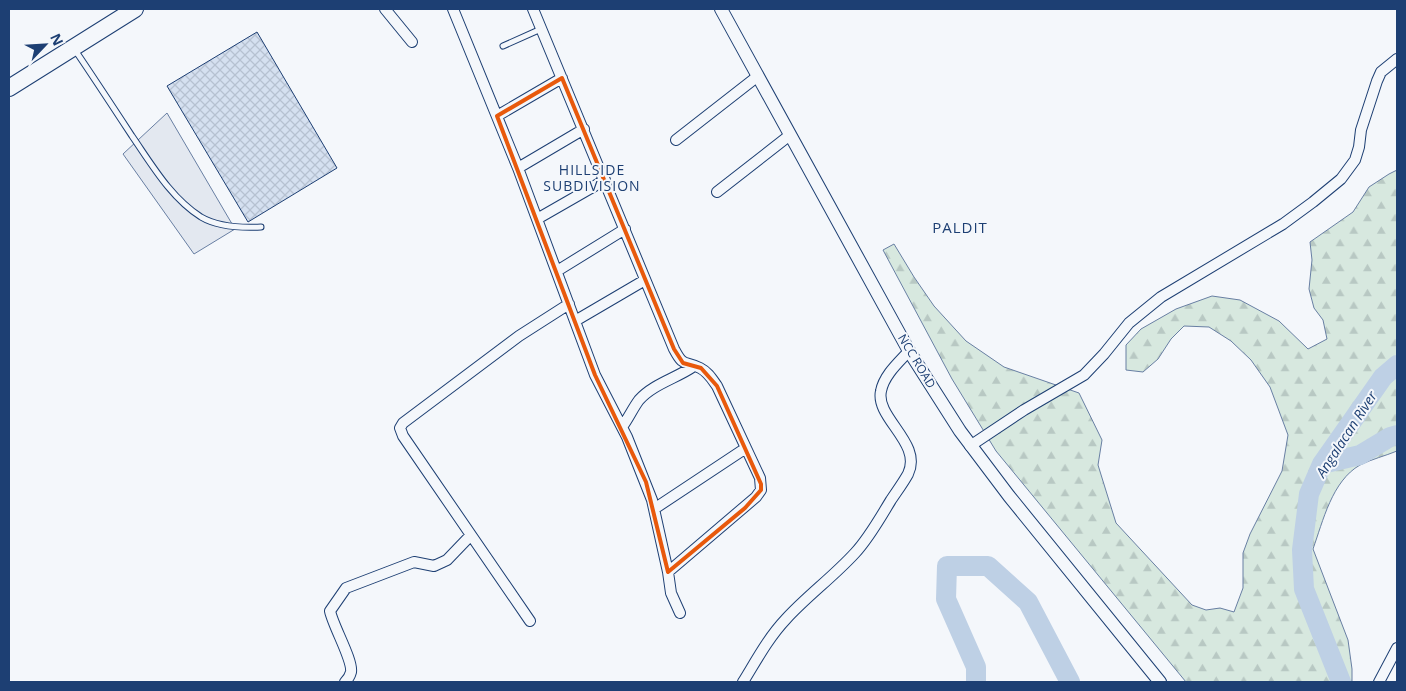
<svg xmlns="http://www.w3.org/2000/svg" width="1406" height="691" font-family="'Open Sans',sans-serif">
<defs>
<pattern id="forest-firs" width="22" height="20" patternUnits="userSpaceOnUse" patternTransform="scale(1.25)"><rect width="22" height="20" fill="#d7e8df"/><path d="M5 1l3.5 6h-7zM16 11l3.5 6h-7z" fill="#b8c8c3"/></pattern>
<pattern id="building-cross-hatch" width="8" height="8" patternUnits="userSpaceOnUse" patternTransform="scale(1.25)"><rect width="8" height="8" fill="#d5e0f0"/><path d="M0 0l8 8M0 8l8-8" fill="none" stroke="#b6c1d1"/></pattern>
</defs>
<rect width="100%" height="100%" fill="#f4f7fb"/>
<path fill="url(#forest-firs)" stroke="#687fa3" d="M1397,170V451C1385,456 1372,459 1360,465C1332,481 1323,521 1313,549L1348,640L1352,669V682H1186L996,451L952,379L883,250L894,244L914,277L934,306L966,341L1004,367L1079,393L1102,440L1098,465L1116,523L1192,605L1206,610L1220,608L1234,612L1243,588V553L1250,534L1282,471L1288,435L1270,387L1251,360L1231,341L1209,327L1184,326L1171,339L1158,359L1143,372L1126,370V345L1141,329L1176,309L1212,296L1240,300L1279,321L1308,349L1327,339L1323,320L1314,308L1309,289L1312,260L1310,242L1353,212L1369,187L1389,174Z"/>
<path fill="#e3e8f0" stroke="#687fa3" d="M167,113L235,229L194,254L123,154Z"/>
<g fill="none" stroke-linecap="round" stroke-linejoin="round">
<path stroke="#bed0e5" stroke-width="20" d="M1322,464L1360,455L1390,437L1397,435
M976,682V667L946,599L947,566H988L1028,602L1070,682
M1341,682L1304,589L1302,550L1309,494L1322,464L1383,377L1397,365"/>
</g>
<path fill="url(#building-cross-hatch)" stroke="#1d3f73" d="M257,32L337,168L248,222L167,86Z"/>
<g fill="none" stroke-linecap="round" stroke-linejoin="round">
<g stroke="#1d3f73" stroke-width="7">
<path id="service" d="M503,46L541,29
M75,50C94,78 113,107 132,136C152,165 171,198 201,217C218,227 241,228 261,227"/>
</g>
<g stroke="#1d3f73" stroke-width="12">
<path id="minor" d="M385,9L412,42
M453,9L518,168L595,375L627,437L652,500L668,572L671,593L680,613
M533,9L674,349C684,368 684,360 700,368C708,372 712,379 717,386L760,478L761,490L756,497L668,572
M497,116L562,78
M676,140L758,76
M518,168L584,129
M717,192L790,135
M537,219L605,180
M557,271L625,229
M575,321L645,280
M622,427C628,419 633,408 639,400C653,384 677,378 694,366
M970,446L1024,410L1084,375L1104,354L1129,323L1161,297L1283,224L1313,202L1341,179L1355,160L1359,147L1361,130L1377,81L1381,72L1397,59
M654,509L746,448
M530,621L403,436L400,428L403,423L519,336L569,304
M345,682C348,679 350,676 351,672C353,660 333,626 330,611L346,588L414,562L434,566L447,560L471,535
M743,682C756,661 768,638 786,619C807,596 833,577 855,553C869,538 880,518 891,500C897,491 903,483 908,474C923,443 875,418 881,391C884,375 899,362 909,351
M1379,682L1397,648"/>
</g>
<g stroke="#1d3f73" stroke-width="14">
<path id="tertiary" d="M721,9L909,351L960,431L1009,496L1160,682"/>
</g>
<g stroke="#1d3f73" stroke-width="18">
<path id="trunk" d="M9,88L135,9"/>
</g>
<use href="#service" stroke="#f4f7fb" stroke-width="5"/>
<use href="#minor" stroke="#f4f7fb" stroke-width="10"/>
<use href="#tertiary" stroke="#f4f7fb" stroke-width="12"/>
<use href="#trunk" stroke="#f4f7fb" stroke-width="16"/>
</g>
<path fill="none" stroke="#e8590c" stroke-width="4" stroke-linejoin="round" d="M562,78L674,349L683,363L701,368L717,386L761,484V490L745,508L668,572L646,482L595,375L497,116Z"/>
<g text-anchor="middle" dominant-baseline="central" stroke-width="4" stroke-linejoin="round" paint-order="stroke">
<g font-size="12" fill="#1d3f73" stroke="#f4f7fb">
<text transform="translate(917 361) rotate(59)">NCC ROAD</text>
</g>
<g font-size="14" letter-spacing="1" fill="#1d3f73" stroke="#f4f7fb">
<text x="592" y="169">HILLSIDE<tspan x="592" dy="16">SUBDIVISION</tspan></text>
</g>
<g font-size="14" font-style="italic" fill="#1d3f73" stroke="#f4f7fb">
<text transform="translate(1346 434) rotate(-57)">Angalacan River</text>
</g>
<g font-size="15" letter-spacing="1" fill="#1d3f73" stroke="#f4f7fb">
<text x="960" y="227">PALDIT</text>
</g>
</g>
<rect width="1406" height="691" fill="none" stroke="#1d3f73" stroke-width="20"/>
<g transform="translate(45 45) rotate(65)" stroke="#f4f7fb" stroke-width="4" paint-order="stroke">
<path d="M0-4L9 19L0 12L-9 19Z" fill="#1d3f73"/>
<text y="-8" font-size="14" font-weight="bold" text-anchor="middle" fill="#1d3f73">N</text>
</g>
</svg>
